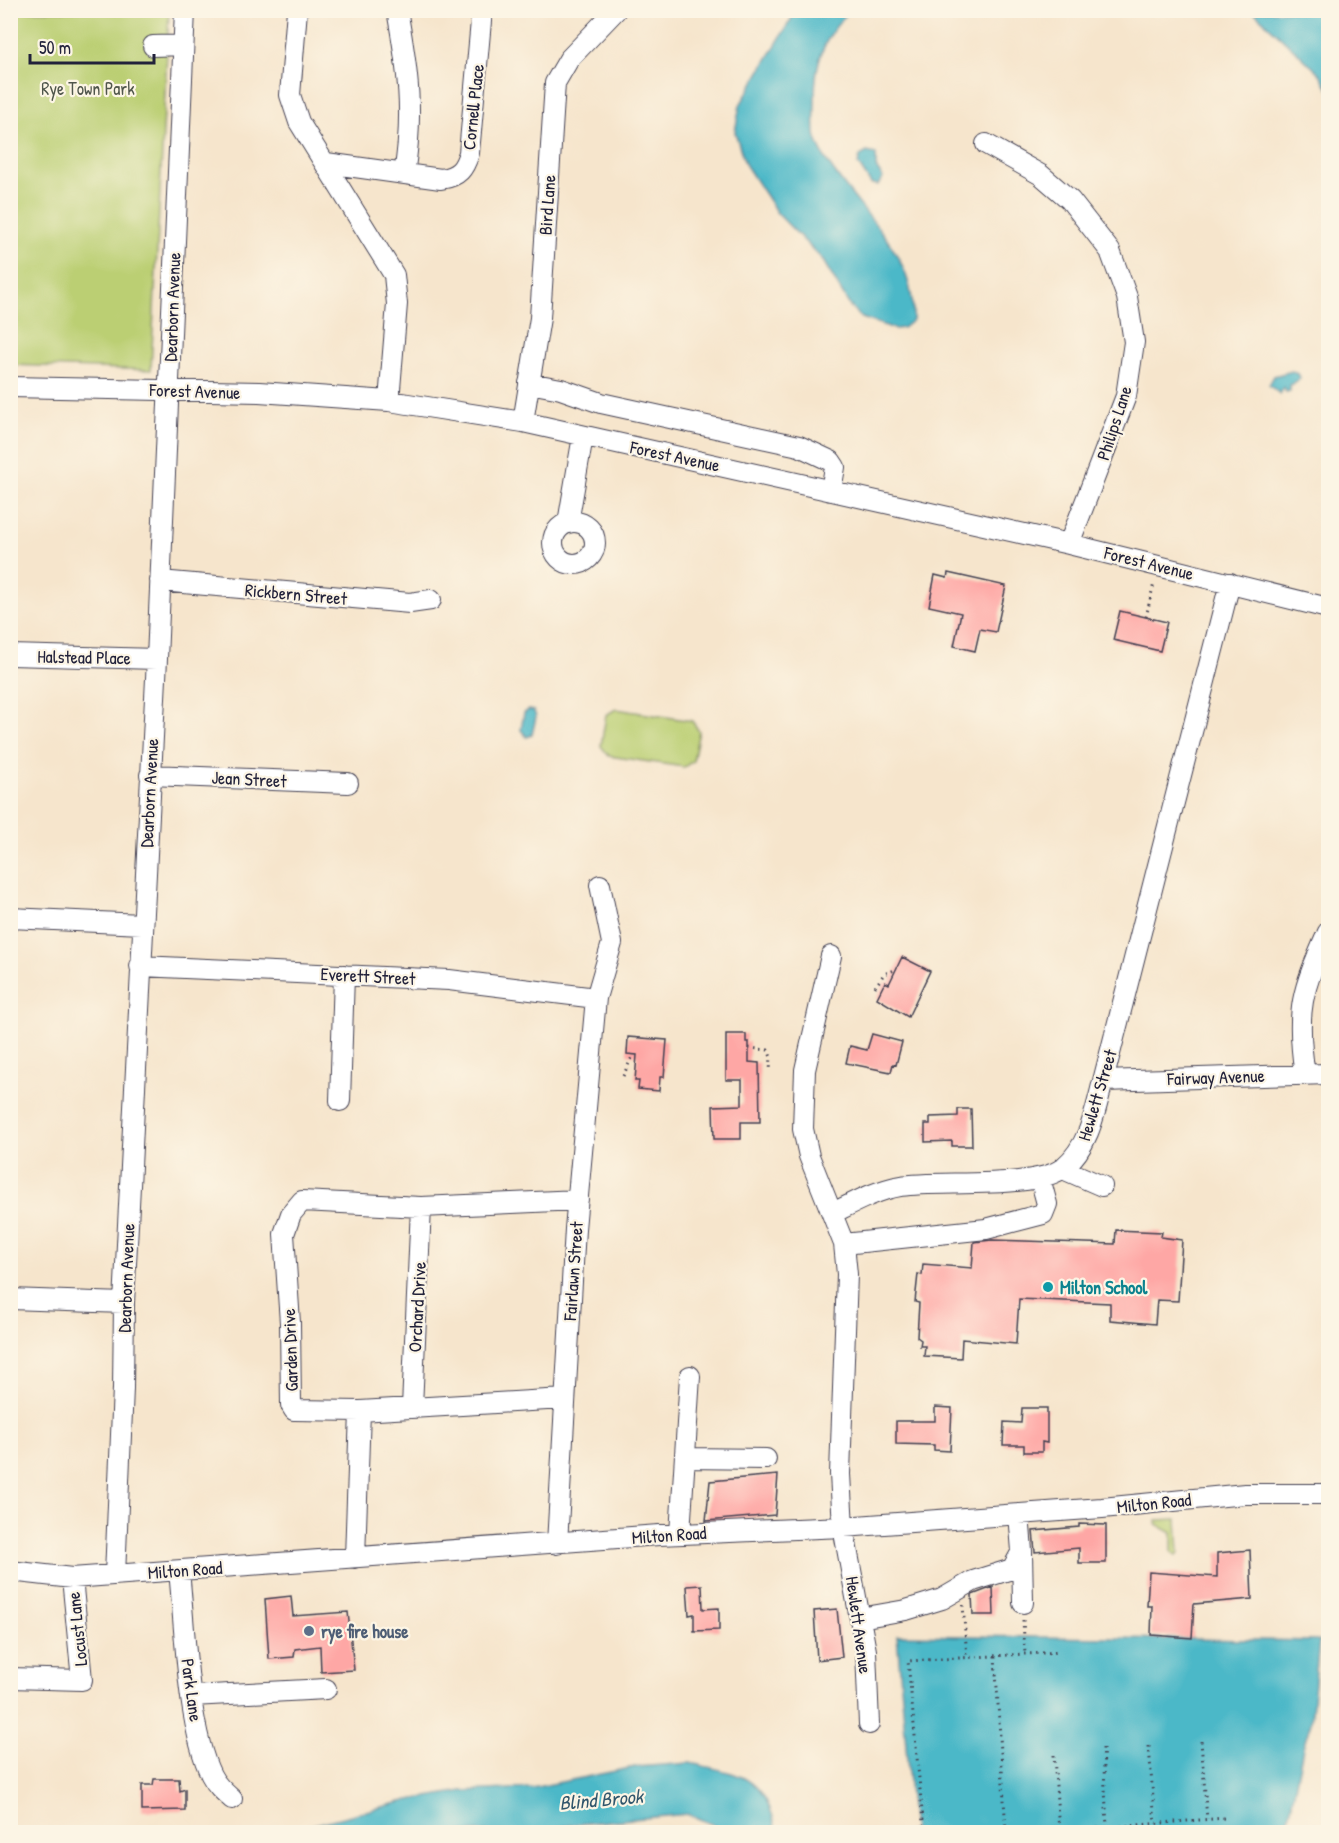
<svg xmlns="http://www.w3.org/2000/svg" width="1339" height="1843" font-family="'Patrick Hand',sans-serif">
<rect width="100%" height="100%" fill="#fcf5e5"/>
<filter id="ink" filterUnits="userSpaceOnUse"><feTurbulence type="fractalNoise" baseFrequency=".0167" numOctaves="2"/><feDisplacementMap in="SourceGraphic" scale="12" xChannelSelector="R" yChannelSelector="G"/><feConvolveMatrix kernelMatrix="1 2 1 2 8 2 1 2 1" color-interpolation-filters="sRGB"/></filter>
<filter id="wash" filterUnits="userSpaceOnUse"><feTurbulence type="fractalNoise" baseFrequency=".008" numOctaves="4" result="noise"/><feDisplacementMap in="SourceGraphic" scale="24" xChannelSelector="R" yChannelSelector="G"/><feGaussianBlur stdDeviation="1.35" result="paint"/><feColorMatrix in="noise" values="0 0 0 0 0 0 0 0 0 0 0 0 0 0 0 0 0 1.4 0 .05"/><feComposite in="paint" operator="in"/></filter>
<g filter="url(#wash)">
<rect width="100%" height="100%" fill="#f6e5cc"/>
<path fill="#bbcf73" stroke="#6e7857" stroke-width="1.5" d="M11,11H169L151,370L11,365Z
M616,709L692,721L699,731L693,761L684,767L609,756L601,746L606,715Z
M1177,1519L1179,1553L1176,1555L1172,1552V1533L1156,1524L1157,1520Z"/>
<path fill="#4cb8c8" stroke="#376d82" stroke-width="1.5" d="M796,11H849C824,38 815,59 815,97C815,109 814,122 815,134C818,149 827,162 836,174C870,223 915,255 913,320L903,328L895,329L862,318L850,306L822,259L777,213L745,164L735,132L740,105Z
M1249,11H1328V88L1320,74L1254,12Z
M867,152L876,154V167L883,178L878,185L871,184L858,164L860,156Z
M1292,371L1299,375L1300,379L1290,385V391L1286,392L1284,387L1280,394L1269,385L1274,376Z
M529,710L534,711L536,717L532,735L527,737L521,730L524,713Z
M897,1635L1319,1641L1311,1722L1303,1748L1286,1832H913Z
M690,1763C743,1775 764,1775 777,1832H720L714,1825L688,1814L577,1824L534,1832H285L409,1800L463,1791L532,1788L635,1767Z"/>
<g id="blocks">
<path fill="#fea7a5" d="M948,573L1006,586L996,632L980,629L975,651L954,646L961,613L929,606L935,575L947,578Z
M1120,611L1167,622L1160,651L1113,640Z
M902,957L930,971L908,1017L877,998L885,982L889,984Z
M726,1034H746V1042H749V1062L759,1063L760,1122H741V1139H714L713,1106L742,1105V1080H726Z
M872,1034L902,1042L896,1065L893,1064L891,1072L846,1063L850,1046L867,1050Z
M628,1037L667,1040L664,1077H660L659,1091L638,1089L639,1081H635L637,1055L627,1054Z
M958,1109H971L972,1146H952V1141L925,1142V1124H930V1117L958,1116Z
M1116,1230L1162,1232L1161,1237L1182,1240L1178,1301L1157,1300L1155,1324L1110,1320V1303L1019,1299L1016,1344L962,1339L961,1358L924,1356L925,1346H920L921,1340L917,1337L919,1303L915,1302L918,1274L922,1275L923,1264L972,1268L974,1242L992,1240L1115,1244Z
M935,1407L952,1408L950,1451L934,1450V1445L896,1444V1421H935Z
M1022,1408H1047V1443L1042,1442V1452H1024V1445H1003L1004,1422L1021,1423Z
M778,1475L775,1515L706,1521L710,1481Z
M1079,1524L1106,1525V1563H1079V1548L1035,1552L1033,1531L1079,1527Z
M1250,1550L1252,1599L1194,1604L1192,1638L1151,1635L1152,1606H1147L1149,1572L1217,1577V1553Z
M702,1585L703,1609L719,1608V1630L694,1631V1614L689,1615L687,1586Z
M993,1587L994,1615H973L972,1595Z
M291,1596L293,1616L348,1612L354,1670L321,1672L320,1646L295,1649L294,1657L269,1659L265,1599Z
M837,1609L842,1657L817,1660L814,1611Z
M154,1779H179L180,1791L185,1789V1810L142,1811V1785H153Z"/>
</g>
</g>
<g filter="url(#ink)">
<use href="#blocks" fill-opacity="0" stroke="#423f51" stroke-width="1.5"/>
<g fill="none" stroke-linecap="round" stroke-linejoin="round">
<g stroke="#423f51" stroke-width="22">
<path id="minor" d="M297,10L290,95L299,122L394,275L397,304L389,401
M397,10C408,70 414,114 404,174
M153,46L183,45
M986,144L1041,175L1070,200L1110,251L1127,297L1134,342L1126,396L1069,544
M326,163L441,179C459,176 464,169 469,153L482,10
M529,383L561,389L601,403L799,446L831,461L835,467L831,491
M10,387L259,392L389,401L523,422L1069,544L1328,608
M523,422L540,318L555,83L569,59L616,10
M553 543a21 21 0 1 1 42 0a21 21 0 1 1-42 0Z
M568,523L583,436
M160,581L410,603L431,600
M10,655L157,659
M150,775L348,783
M10,918L142,924
M831,956L805,1070L803,1129L809,1156L844,1244L847,1274L840,1474L843,1527L866,1651L869,1724
M140,966L449,980L596,998
M1305,1075C1295,1009 1302,991 1328,932
M1103,1081L1328,1074
M340,1101L344,975
M1063,1169L1102,1186
M833,1213C855,1202 877,1190 901,1186C939,1180 1038,1190 1064,1167C1089,1146 1095,1112 1103,1081L1230,583
M844,1244L986,1229L1043,1214L1047,1204L1040,1178
M10,1299L124,1303
M564,1399L360,1411L294,1410L291,1405L290,1323L284,1234L291,1214L302,1201L421,1207L578,1200
M412,1407L421,1207
M685,1458L766,1459
M680,1534L690,1376
M557,1544L575,1229L596,998L612,943L600,885
M1022,1552L1023,1603
M355,1558L360,1411
M10,1571L72,1578L659,1535L843,1527L1102,1508L1245,1494H1328
M179,1571C185,1627 187,1726 211,1775C216,1785 223,1791 232,1799
M115,1575L123,1388L124,1303L157,659L185,10
M860,1618L906,1610L942,1599L973,1581L1012,1569L1022,1551L1019,1514
M10,1678L82,1680L72,1578
M192,1696L326,1689"/>
</g>
<path stroke="#423f51" stroke-width="3" stroke-dasharray="1.5 4.5" stroke-linecap="butt" d="M1146,617L1154,583
M875,987L884,974L895,970
M749,1048L768,1050L771,1057L770,1071
M623,1076L633,1055
M963,1605L967,1657
M1023,1620L1025,1654
M995,1656L1006,1832
M1201,1741L1207,1819
M1149,1746L1155,1824
M1103,1748L1107,1828
M1054,1755L1059,1832
M924,1832L908,1661L1059,1652
M1049,1832L1225,1818"/>
<use href="#minor" stroke="#fff" stroke-width="20"/>
</g>
</g>
<circle fill="#0f9aa8" stroke="#fcf5e5" stroke-width="2" cx="1048" cy="1287" r="6"/>
<circle fill="#5c6f8a" stroke="#fcf5e5" stroke-width="2" cx="309" cy="1631" r="6"/>
<g text-anchor="middle" dominant-baseline="central" stroke-width="4.5" stroke-linejoin="round" paint-order="stroke">
<g font-size="18" fill="#50564c" stroke="#fcf5e5">
<text x="88" y="88">Rye Town Park</text>
</g>
<g font-size="18" fill="#22223b" stroke="#fcf5e5">
<text transform="translate(473 107) rotate(-84)">Cornell Place</text>
<text transform="translate(547 205) rotate(-86)">Bird Lane</text>
<text transform="translate(172 307) rotate(-88)">Dearborn Avenue</text>
<text transform="translate(195 391) rotate(2)">Forest Avenue</text>
<text transform="translate(1114 423) rotate(-72)">Philips Lane</text>
<text transform="translate(675 456) rotate(12)">Forest Avenue</text>
<text transform="translate(1149 563) rotate(14)">Forest Avenue</text>
<text transform="translate(296 594) rotate(5)">Rickbern Street</text>
<text transform="translate(84 657) rotate(1)">Halstead Place</text>
<text transform="translate(249 779) rotate(3)">Jean Street</text>
<text transform="translate(149 793) rotate(-87)">Dearborn Avenue</text>
<text transform="translate(368 976) rotate(3)">Everett Street</text>
<text transform="translate(1216 1077) rotate(-2)">Fairway Avenue</text>
<text transform="translate(1097 1095) rotate(-73)">Hewlett Street</text>
<text transform="translate(573 1271) rotate(-86)">Fairlawn Street</text>
<text transform="translate(126 1278) rotate(-88)">Dearborn Avenue</text>
<text transform="translate(417 1307) rotate(-87)">Orchard Drive</text>
<text transform="translate(290 1350) rotate(-92)">Garden Drive</text>
<text transform="translate(1154 1503) rotate(-6)">Milton Road</text>
<text transform="translate(669 1535) rotate(-4)">Milton Road</text>
<text transform="translate(185 1570) rotate(-4)">Milton Road</text>
<text transform="translate(859 1625) rotate(82)">Hewlett Avenue</text>
<text transform="translate(77 1629) rotate(-96)">Locust Lane</text>
<text transform="translate(192 1690) rotate(82)">Park Lane</text>
</g>
<g font-size="18" font-weight="bold" fill="#0d838f" stroke="#fcf5e5" text-anchor="start">
<text x="1060" y="1287">Milton School</text>
</g>
<g font-size="18" font-weight="bold" fill="#4e5e75" stroke="#fcf5e5" text-anchor="start">
<text x="321" y="1631">rye fire house</text>
</g>
<g font-size="20" font-style="italic" fill="#31566c" stroke="#fcf5e5">
<text transform="translate(601 1799) rotate(-5)">Blind Brook</text>
</g>
</g>
<rect width="1339" height="1843" fill="none" stroke="#fcf5e5" stroke-width="36"/>
<path d="M30 54v9h124v-9" fill="none" stroke="#22223b" stroke-width="3"/>
<text x="39" y="54" font-size="18" fill="#22223b" stroke="#fcf5e5" stroke-width="4.5" paint-order="stroke">50 m</text>
</svg>
